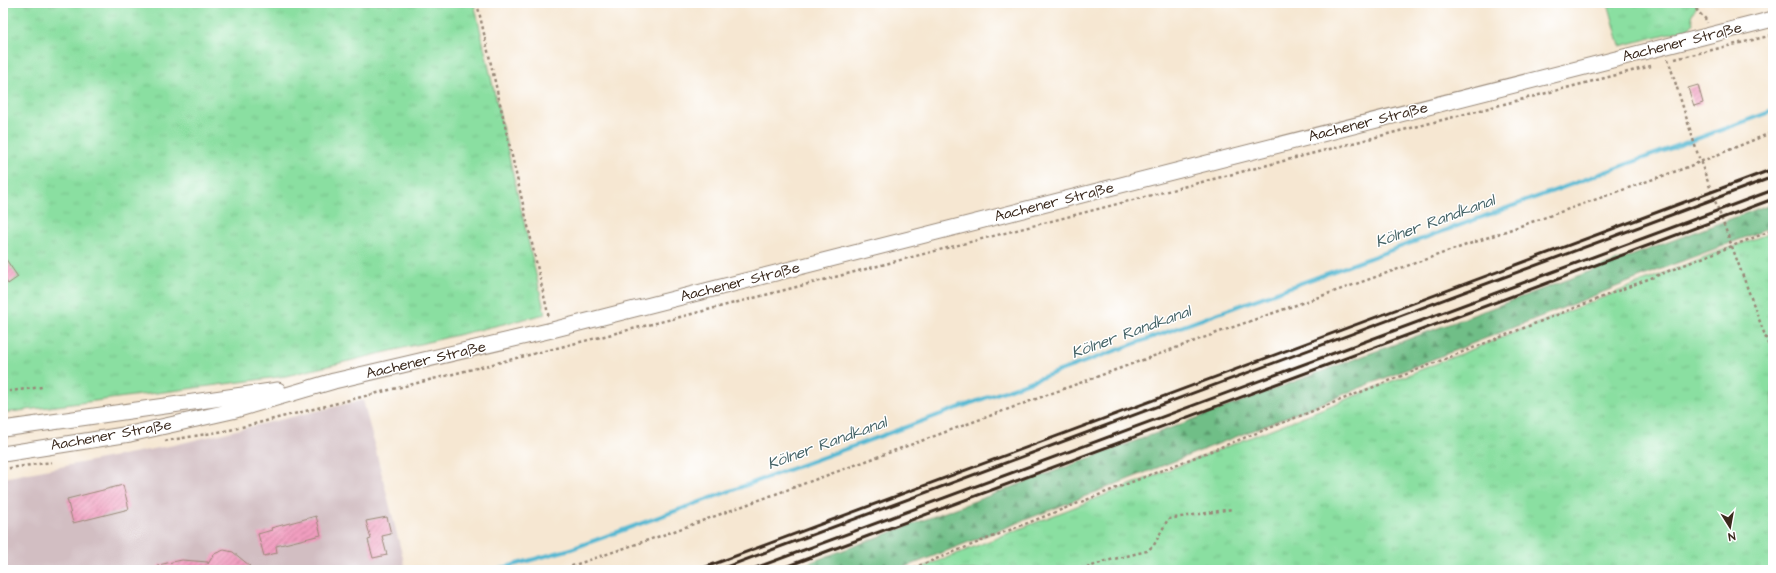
<svg xmlns="http://www.w3.org/2000/svg" width="1776" height="573" font-family="'Architects Daughter',sans-serif">
<defs>
<pattern id="grass-tufts" width="24" height="20" patternUnits="userSpaceOnUse"><rect width="24" height="20" fill="#8adfa1"/><path d="M3 7l-1-3M5 7V3M7 7l1-3M15 17l-1-3M17 17v-4M19 17l1-3" fill="none" stroke="#78c08a"/></pattern>
<pattern id="forest-firs" width="22" height="20" patternUnits="userSpaceOnUse"><rect width="22" height="20" fill="#6fbe87"/><path d="M5 1l3.5 6h-7zM16 11l3.5 6h-7z" fill="#5c9b6e"/></pattern>
<pattern id="building-hatch" width="6" height="6" patternUnits="userSpaceOnUse"><rect width="6" height="6" fill="#f19ec0"/><path d="M-1 1l2-2M0 6l6-6M5 7l2-2" fill="none" stroke="#c4819b"/></pattern>
</defs>
<rect width="100%" height="100%" fill="#fff"/>
<filter id="ink" filterUnits="userSpaceOnUse"><feTurbulence type="fractalNoise" baseFrequency=".025" numOctaves="2"/><feDisplacementMap in="SourceGraphic" scale="8" xChannelSelector="R" yChannelSelector="G"/><feConvolveMatrix kernelMatrix="1 2 1 2 8 2 1 2 1" color-interpolation-filters="sRGB"/></filter>
<filter id="wash" filterUnits="userSpaceOnUse"><feTurbulence type="fractalNoise" baseFrequency=".012" numOctaves="4" result="noise"/><feDisplacementMap in="SourceGraphic" scale="16" xChannelSelector="R" yChannelSelector="G"/><feGaussianBlur stdDeviation="0.9" result="paint"/><feColorMatrix in="noise" values="0 0 0 0 0 0 0 0 0 0 0 0 0 0 0 0 0 1.4 0 .05"/><feComposite in="paint" operator="in"/></filter>
<g filter="url(#wash)">
<rect width="100%" height="100%" fill="#f6e7d2"/>
<path fill="#d2bec2" d="M363,400L406,570H3V478L174,445Z"/>
<path fill="url(#grass-tufts)" stroke="#628460" d="M3,3H474L545,314L286,376L3,413Z
M1608,3H1696L1697,6L1691,16L1693,23L1690,28L1620,46Z
M1773,232V570H916L1715,253Z"/>
<path fill="url(#forest-firs)" stroke="#557452" d="M1773,203V227L1669,266L898,570H790Z"/>
<g fill="none" stroke-linecap="round" stroke-linejoin="round">
<path stroke="#54b8d2" stroke-width="4" d="M495,570L571,549L1773,111"/>
</g>
<g id="blocks">
<path fill="url(#building-hatch)" d="M1698,85L1703,103L1694,106L1688,88Z
M3,255L18,277L8,284L3,276Z
M123,485L129,509L73,523L67,499Z
M316,516L321,535L276,546L277,553L264,556L258,534L272,530L271,528Z
M387,517L391,534L382,536L387,555L373,558L368,540L371,539L366,521Z
M224,550L233,552L250,566L241,568V570H158V565L182,560L208,562V564L214,554Z"/>
</g>
</g>
<g filter="url(#ink)">
<use href="#blocks" fill-opacity="0" stroke="#988878" stroke-width="1"/>
<g fill="none" stroke-linecap="round" stroke-linejoin="round">
<g stroke="#988878" stroke-width="17">
<path id="secondary" d="M3,429L278,390
M3,454L130,434L232,411L334,381L552,330L1773,19"/>
</g>
<path stroke="#988878" stroke-width="2.5" stroke-dasharray="3 3" stroke-linecap="butt" d="M477,3L549,318
M1694,3C1697,16 1705,14 1707,23
M1668,59L1698,155L1773,357
M1675,59L1773,35
M3,392L42,387
M165,441L230,430L680,317L1651,66
M3,469L52,462
M560,570L666,534L1225,330L1685,168L1773,132
M908,570L1773,230
M1081,570L1106,561L1147,551L1154,545L1168,519L1232,509"/>
<use href="#secondary" stroke="#fff" stroke-width="15"/>
<path stroke="#3b2a1e" stroke-width="3" d="M698,570L1773,169
M718,570L1773,177
M750,570L1773,190
M777,570L1773,199"/>
</g>
</g>
<g text-anchor="middle" dominant-baseline="central" stroke-width="3" stroke-linejoin="round" paint-order="stroke">
<g font-size="15" fill="#3b2a1e" stroke="#fff">
<text transform="translate(1682 42) rotate(-14)">Aachener Straße</text>
<text transform="translate(1368 122) rotate(-14)">Aachener Straße</text>
<text transform="translate(1054 202) rotate(-14)">Aachener Straße</text>
<text transform="translate(740 282) rotate(-14)">Aachener Straße</text>
<text transform="translate(426 360) rotate(-13)">Aachener Straße</text>
<text transform="translate(111 435) rotate(-10)">Aachener Straße</text>
</g>
<g font-size="16" font-style="italic" fill="#456366" stroke="#fff">
<text transform="translate(1435 221) rotate(-20)">Kölner Randkanal</text>
<text transform="translate(1131 332) rotate(-20)">Kölner Randkanal</text>
<text transform="translate(827 443) rotate(-20)">Kölner Randkanal</text>
</g>
</g>
<rect width="1776" height="573" fill="none" stroke="#fff" stroke-width="16"/>
<g transform="translate(1730 527) rotate(169)" stroke="#ffffff" stroke-width="3" paint-order="stroke">
<path d="M0-3L7 15L0 10L-7 15Z" fill="#3b2a1e"/>
<text y="-6" font-size="11" font-weight="bold" text-anchor="middle" fill="#3b2a1e">N</text>
</g>
</svg>
